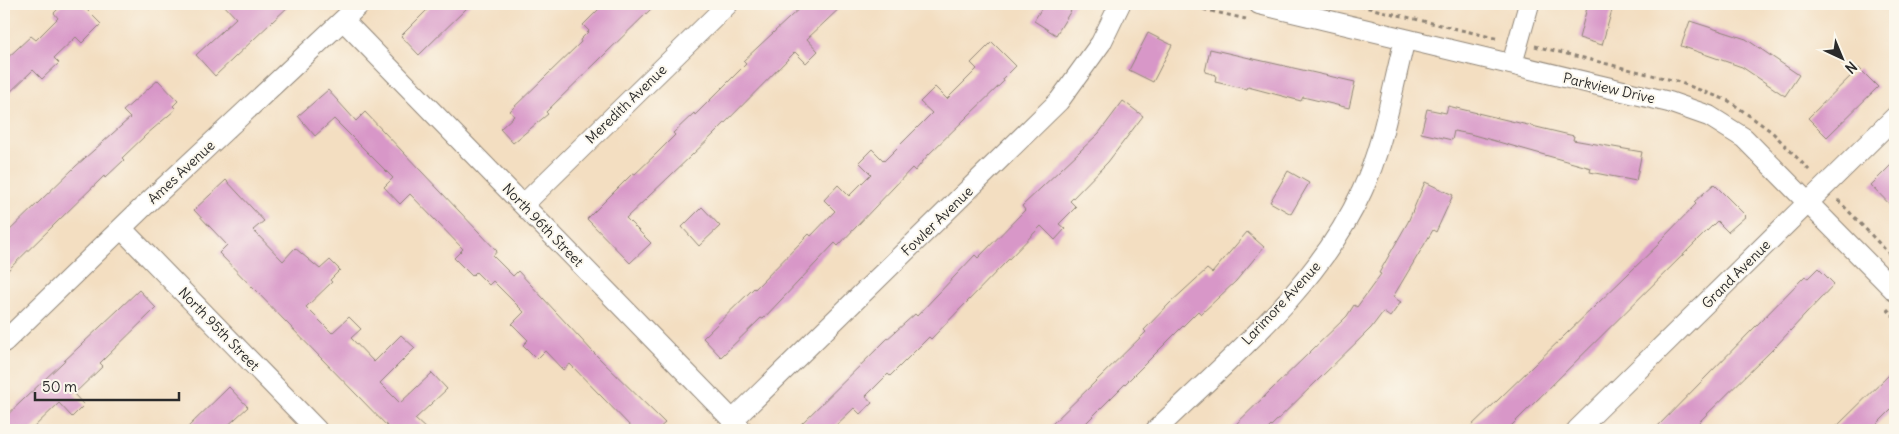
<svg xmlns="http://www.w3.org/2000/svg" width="1899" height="434" font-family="Delius,sans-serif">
<rect width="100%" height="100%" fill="#fbf7ec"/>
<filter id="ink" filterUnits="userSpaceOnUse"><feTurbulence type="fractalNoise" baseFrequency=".02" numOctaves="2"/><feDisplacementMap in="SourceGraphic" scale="10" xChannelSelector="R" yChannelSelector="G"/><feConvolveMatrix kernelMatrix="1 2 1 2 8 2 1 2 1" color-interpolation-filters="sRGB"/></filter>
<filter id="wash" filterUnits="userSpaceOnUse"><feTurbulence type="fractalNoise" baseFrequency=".0096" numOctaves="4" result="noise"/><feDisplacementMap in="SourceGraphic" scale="20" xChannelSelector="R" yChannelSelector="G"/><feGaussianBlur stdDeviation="1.12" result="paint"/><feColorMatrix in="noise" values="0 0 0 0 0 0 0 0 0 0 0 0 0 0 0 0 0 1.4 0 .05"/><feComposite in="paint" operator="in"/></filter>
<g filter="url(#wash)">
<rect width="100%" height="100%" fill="#f3dec1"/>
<g id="blocks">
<path fill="#d897c8" d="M63,4H81L101,24L82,43L76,37L54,58L59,63L42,79L33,70L4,98V61L31,36L36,40L58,18L54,13Z
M223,4H291L215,76L196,55L236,18Z
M433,4H471L419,55L401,36Z
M604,4H656L546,112L548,114L513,143L500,129L514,116L510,111L581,42L580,40L589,31L583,25Z
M804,4H844L807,39L818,51L806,63L795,52L714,134L626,218L651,243L630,263L587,219L633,173L635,174L656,154L675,135L673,133L694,113L695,115L746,64L743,61Z
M1044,4H1075L1056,35L1034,21Z
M1588,4L1612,10L1602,45L1579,38Z
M1690,21L1746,39L1799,75L1785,96L1742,67L1681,46Z
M1148,33L1172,45L1153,82L1129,70Z
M992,42L1016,66L1003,79L1004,81L928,155L915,171L912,168L838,246L835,243L763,319L761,318L721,357L703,338L754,288L755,289L809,234L811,236L835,211L824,200L838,185L849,196L871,174L859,162L872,149L884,161L932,113L920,102L935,87L947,99L977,69L971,63Z
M1210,49L1355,82L1349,108L1303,97L1301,101L1248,87L1247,89L1215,82L1216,75L1205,72Z
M1859,68L1878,87L1827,137L1808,118Z
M158,80L178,101L173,106L176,109L146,135L122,158L124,160L105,178L104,176L4,274V236L76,166L130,118L123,111Z
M328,90L356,121L365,112L497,251L493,256L513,276L518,271L593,352L665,423L657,430H634L570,364L563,370L545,351L537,359L523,345L528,340L512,324L524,312L493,281L489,285L476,272L472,276L454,258L463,249L410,194L400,204L384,187L393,178L334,119L315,136L298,116Z
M1123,101L1143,116L1108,162L1070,201L1076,207L1059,224L1065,229L1055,240L1041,226L931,339L929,337L890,376L888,374L866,396L872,403L860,414L854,408L831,430H795L886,340L915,314L917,316L975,255L978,258L1025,210L1022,206L1099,133Z
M1448,106L1574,136L1573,140L1642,152L1636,181L1590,172L1591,168L1470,134L1454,131L1452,140L1421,133L1427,109L1446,113Z
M1895,161V210L1871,185Z
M1288,171L1309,183L1291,214L1270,202Z
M226,180L264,221L253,230L283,261L295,248L320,269L330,260L340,270L330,280L332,282L306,307L332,333L349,317L361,329L351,338L374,362L401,335L415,348L380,383L400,403L432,373L447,389L415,419L427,430H391L219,253L227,245L194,210Z
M1425,182L1453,195L1436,232L1433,230L1393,297L1401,302L1390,317L1383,312L1371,328L1267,430H1230L1310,352L1347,316L1354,305L1357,307L1381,274L1379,273L1408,222Z
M1714,184L1746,216L1728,232L1717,221L1507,430H1467L1660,243L1659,242L1696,204L1694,202Z
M702,207L720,226L699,246L682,227Z
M1247,232L1264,247L1236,281L1201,314L1198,311L1079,430H1046L1146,332L1144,330L1170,303L1207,269L1212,273Z
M1818,268L1834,284L1776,346L1691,430H1654L1805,276L1808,278Z
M139,290L156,308L100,363L103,366L74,394L84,405L72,417L59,403L31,430H4V418Z
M1895,369V406L1871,430H1833Z
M229,387L248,407L223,430H185Z"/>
</g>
</g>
<g filter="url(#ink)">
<use href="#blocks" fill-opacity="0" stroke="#8f8476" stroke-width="1"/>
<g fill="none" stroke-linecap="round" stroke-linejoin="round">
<g stroke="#8f8476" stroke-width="22">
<path id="street" d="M1259,4L1669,102L1709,116L1744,138L1895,291
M343,20L742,430
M1512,64L1529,4
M523,205L728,4
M122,229L317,430
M4,342L141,209L360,4
M733,420L1059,101L1101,43L1120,4
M1156,430C1229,359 1319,286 1362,191C1384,144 1392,89 1405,39
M1577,430L1895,117"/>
</g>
<path stroke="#8f8476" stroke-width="3" stroke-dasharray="4 4" stroke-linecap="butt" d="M1180,4L1246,19
M1352,4L1499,39
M1535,46L1676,81L1729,101L1772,132L1811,172
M1838,200L1895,260
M1887,309L1895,318"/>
<use href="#street" stroke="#fff" stroke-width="20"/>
</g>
</g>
<g text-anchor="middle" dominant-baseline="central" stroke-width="4" stroke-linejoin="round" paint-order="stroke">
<g font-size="14" fill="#2b2b2b" stroke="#fbf7ec">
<text transform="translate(1609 88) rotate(13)">Parkview Drive</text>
<text transform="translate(626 104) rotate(-44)">Meredith Avenue</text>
<text transform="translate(181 172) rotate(-43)">Ames Avenue</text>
<text transform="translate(937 221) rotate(-44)">Fowler Avenue</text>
<text transform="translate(543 225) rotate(46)">North 96th Street</text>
<text transform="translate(1736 274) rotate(-45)">Grand Avenue</text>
<text transform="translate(1281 303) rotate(-47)">Larimore Avenue</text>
<text transform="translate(219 329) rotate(46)">North 95th Street</text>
</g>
</g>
<rect width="1899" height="434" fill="none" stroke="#fbf7ec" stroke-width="20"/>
<g transform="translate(1842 58) rotate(136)" stroke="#fbf7ec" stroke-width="4" paint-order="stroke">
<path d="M0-4L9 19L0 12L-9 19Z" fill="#2b2b2b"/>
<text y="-8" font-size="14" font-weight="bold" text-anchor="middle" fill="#2b2b2b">N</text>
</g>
<path d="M35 392v8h144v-8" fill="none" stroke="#2b2b2b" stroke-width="2.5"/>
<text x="42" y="392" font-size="15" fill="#2b2b2b" stroke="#fbf7ec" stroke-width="4" paint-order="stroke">50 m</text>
</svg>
